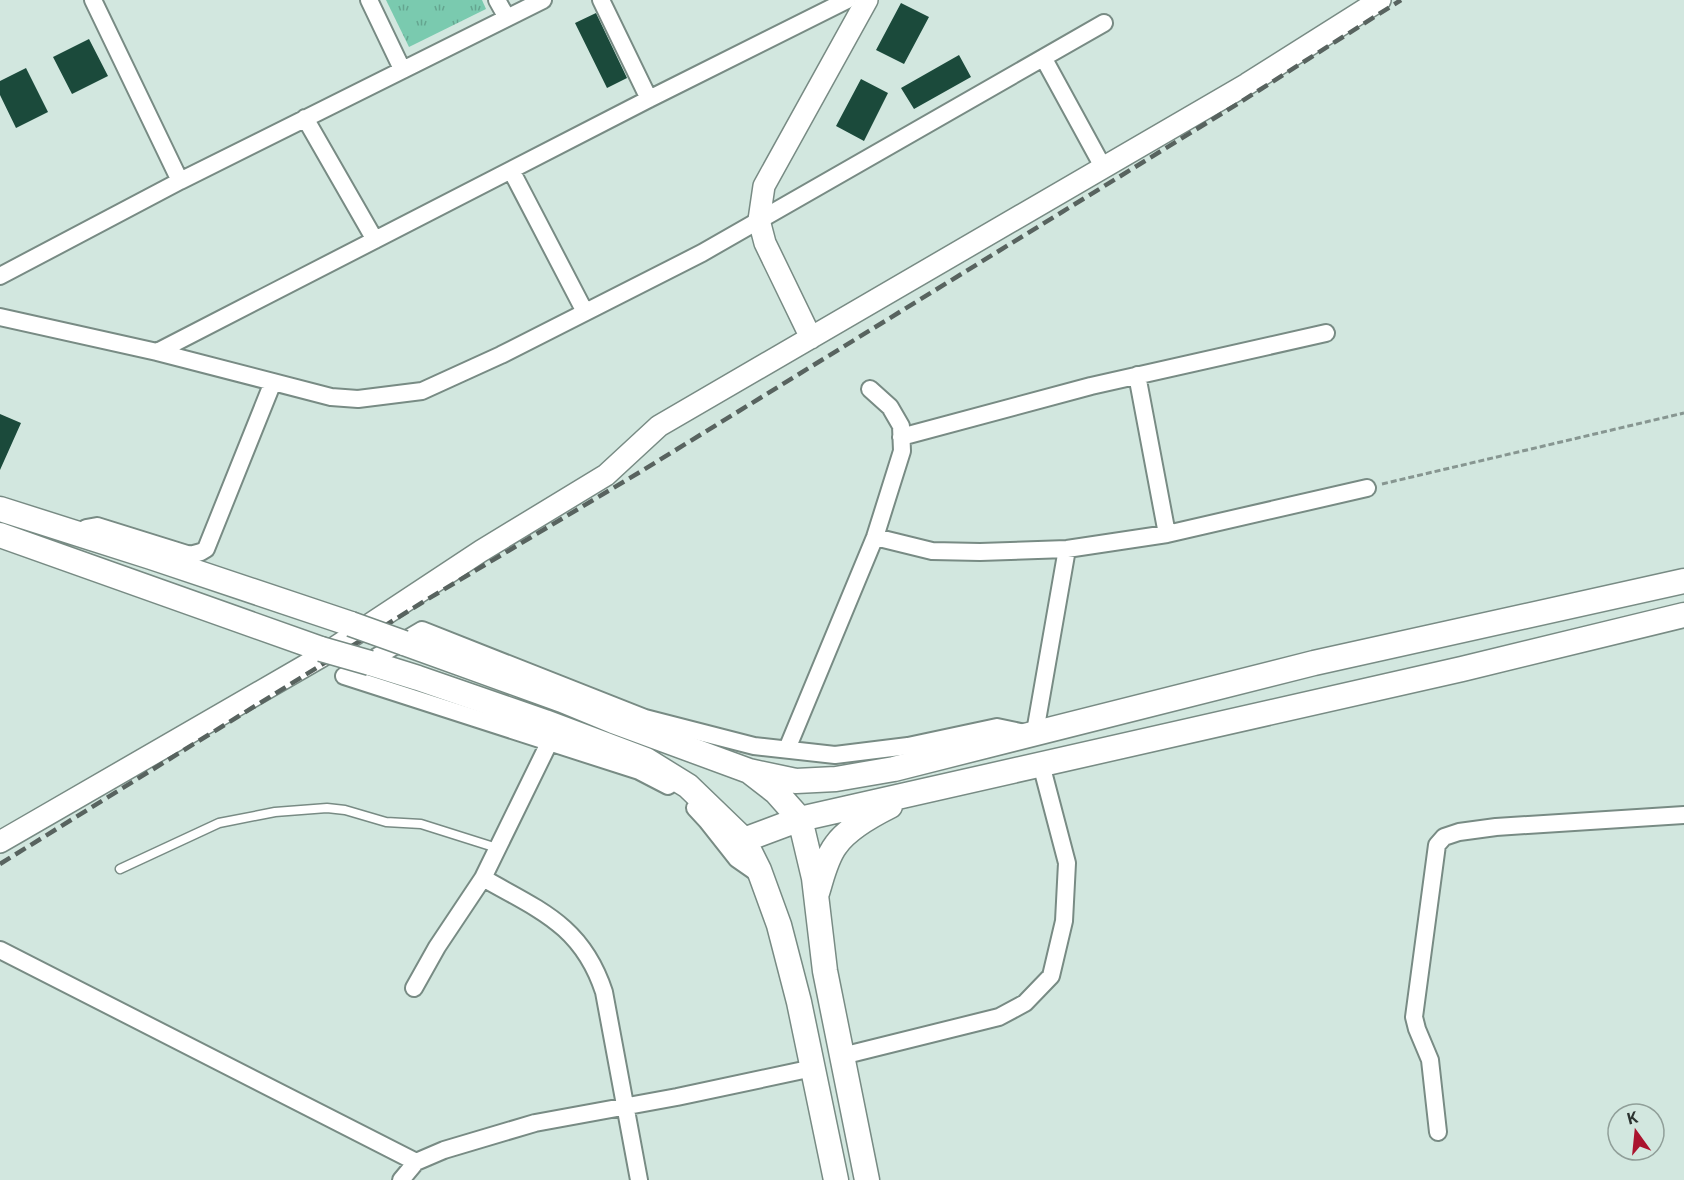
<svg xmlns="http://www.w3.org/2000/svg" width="1684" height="1180" font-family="'Open Sans',sans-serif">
<defs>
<pattern id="park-tufts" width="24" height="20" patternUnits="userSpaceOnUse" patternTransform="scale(1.5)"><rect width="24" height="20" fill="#7acaaf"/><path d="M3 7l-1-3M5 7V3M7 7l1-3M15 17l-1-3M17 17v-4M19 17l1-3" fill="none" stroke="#64a58f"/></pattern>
</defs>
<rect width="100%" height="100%" fill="#d2e7df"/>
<path fill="url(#park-tufts)" d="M386,0H482L486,9L409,47Z"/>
<path fill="#1b4a3b" d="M901,3L929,17L904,64L876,50Z
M596,13L627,78L607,88L575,23Z
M89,39L108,76L72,94L53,57Z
M959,55L971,77L914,109L901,88Z
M26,68L48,112L16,128L0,95V81Z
M861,79L888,93L864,141L836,126Z
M0,414L21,423L0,470Z"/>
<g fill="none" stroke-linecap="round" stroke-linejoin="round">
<g stroke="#788b84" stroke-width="11">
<path id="service" d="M120,869L219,823L275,812L327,808L345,810L386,822L421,824L497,848"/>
</g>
<g stroke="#788b84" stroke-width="20">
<path id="minor" d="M93,0L180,181
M369,0L402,69
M497,0L507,18
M601,0L649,99
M1044,59L1103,167
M305,118L375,240
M511,170L585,312
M0,276L180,181L543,0
M0,317L157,352L331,397L358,399L422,391L501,355L702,253L1104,23
M157,352L649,99L847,0
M1137,375L1167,534
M901,437L1091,386L1326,333
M81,534L86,528L97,526L190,555L201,552L206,549L273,382
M875,537L932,551L980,552L1067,549L1167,534L1367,488
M1035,732L1067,549
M787,749L875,537L902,451L901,426L890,407L870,389
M668,786L639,771L344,676L422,630L645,718L754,746L835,755L908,746L997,727L1025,733
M695,808L707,821L737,859L760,875
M483,878C539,910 582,925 604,992L639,1180
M0,950L416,1162
M414,988L437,947L483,878L549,743
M842,1056L999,1017L1025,1003L1051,976L1064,921L1067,863L1041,764
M1438,1132L1430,1060L1417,1029L1414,1017L1437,845L1444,837L1459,832L1496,827L1684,815
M401,1180L416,1162L444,1150L535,1123L677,1097L813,1068"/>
</g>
<g stroke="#788b84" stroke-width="24">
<path id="tertiary" d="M811,338L765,243L759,220L764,186L867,0
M0,842L322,656L481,551L606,475L659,426L1247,84L1380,0"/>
</g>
<g stroke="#788b84" stroke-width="27">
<path id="secondary" d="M0,509L151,557L351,624
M0,535L321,649
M404,643L562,700L613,721L749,771L776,792L800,819L814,878L825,971L867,1180
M370,663L418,678L545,722L646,760L688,786L744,840L759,870L779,925L799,1002L836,1180
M749,771L796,781L836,779L894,769L1314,663L1684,581
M744,840L800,819L1462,669L1684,615
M817,893C822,877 826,858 836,845C848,828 872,815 890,806"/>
</g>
<path stroke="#879691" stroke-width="3" stroke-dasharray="6 3" stroke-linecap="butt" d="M1382,484L1684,413"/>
<use href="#service" stroke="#fff" stroke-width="8"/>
<use href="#minor" stroke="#fff" stroke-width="16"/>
<use href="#tertiary" stroke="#fff" stroke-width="21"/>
<use href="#secondary" stroke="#fff" stroke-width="24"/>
<path stroke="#58635f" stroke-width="4.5" stroke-dasharray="12 6" stroke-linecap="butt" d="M0,864L423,602L640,472L1239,103L1401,0"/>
<g stroke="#788b84" stroke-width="27" stroke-linecap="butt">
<path id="secondary-bridge" d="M351,624L404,643
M321,649L370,663"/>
</g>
<use href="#secondary-bridge" stroke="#fff" stroke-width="24"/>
</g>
<g transform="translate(1636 1132) rotate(345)"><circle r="28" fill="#d2e7df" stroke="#909f99" stroke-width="1.5"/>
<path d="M0-4.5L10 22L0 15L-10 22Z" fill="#aa132e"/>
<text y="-9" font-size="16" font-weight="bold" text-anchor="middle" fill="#2c3431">K</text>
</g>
</svg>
